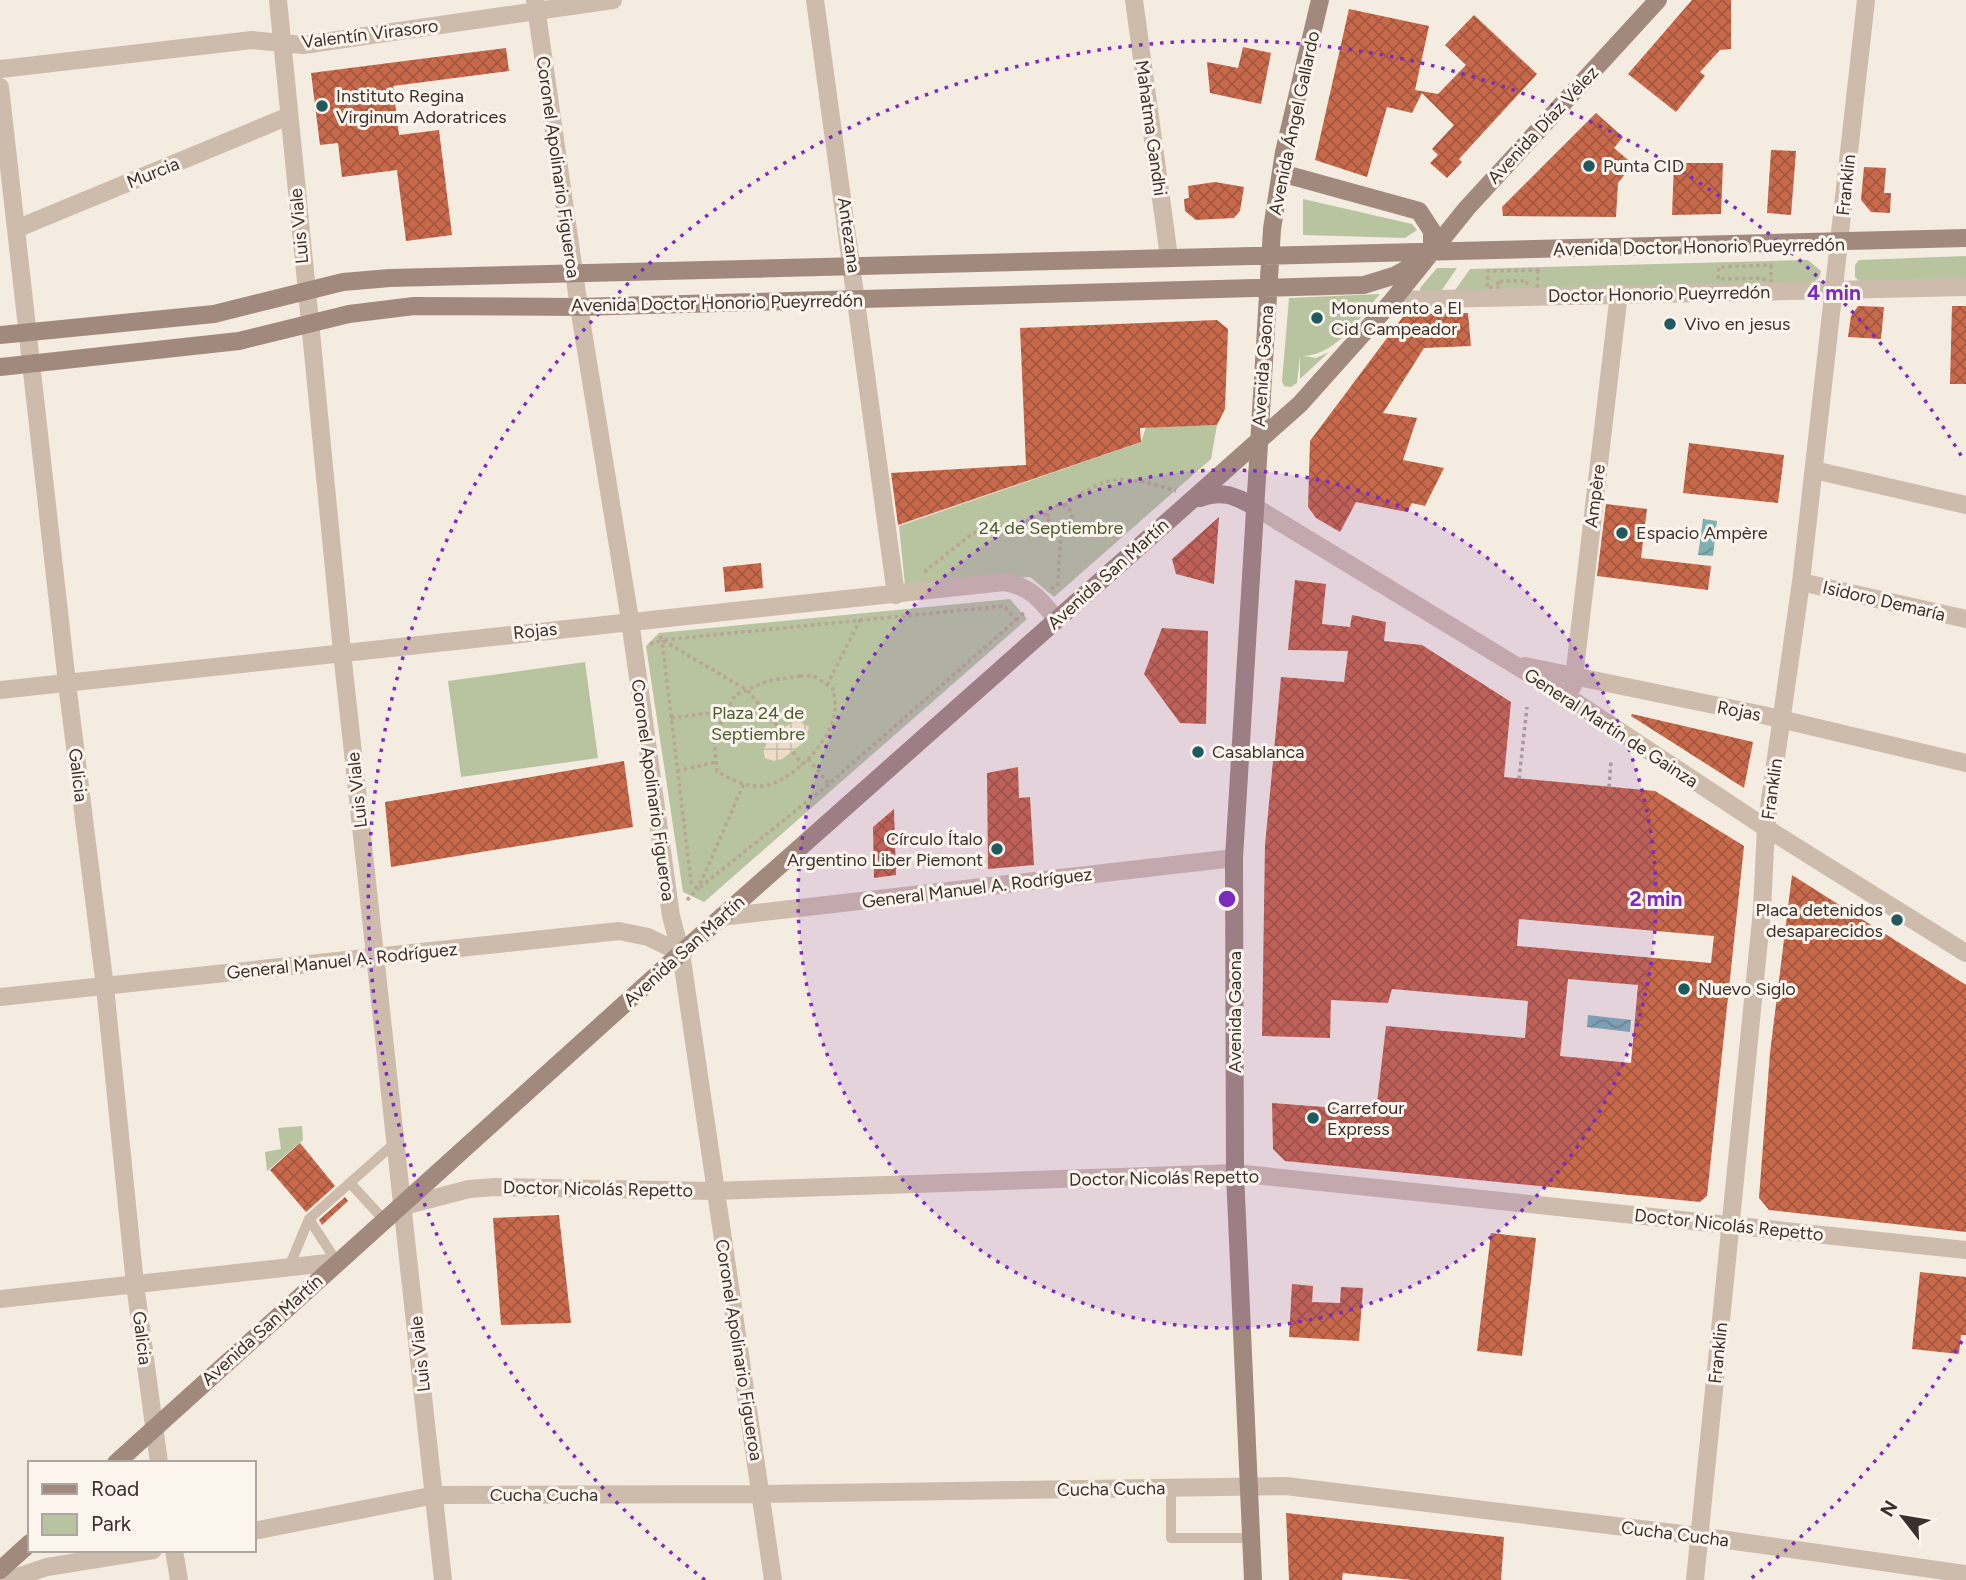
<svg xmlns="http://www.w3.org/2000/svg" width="1966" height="1580" font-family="Figtree,sans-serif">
<defs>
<pattern id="plaza-grid" width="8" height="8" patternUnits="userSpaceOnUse" patternTransform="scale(1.75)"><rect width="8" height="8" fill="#ecdcc8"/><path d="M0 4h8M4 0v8" fill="none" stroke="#cbbdac"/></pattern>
<pattern id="water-waves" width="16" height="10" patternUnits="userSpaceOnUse" patternTransform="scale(1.75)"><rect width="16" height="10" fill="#7fb0b2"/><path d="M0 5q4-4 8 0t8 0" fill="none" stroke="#699091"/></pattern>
<pattern id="building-cross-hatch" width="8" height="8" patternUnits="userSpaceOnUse" patternTransform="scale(1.75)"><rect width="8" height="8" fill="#c8694b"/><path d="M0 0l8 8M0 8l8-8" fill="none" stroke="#a4573f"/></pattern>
</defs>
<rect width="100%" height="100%" fill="#f4ebe1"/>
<path fill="#b8c4a0" d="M1303,199L1412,224L1417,230L1405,238L1303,235Z
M1966,256V280L1861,283L1855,277V265L1859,260Z
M1808,260L1821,271L1819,278L1812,283L1453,293L1470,269Z
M1437,268H1457L1439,294L1421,293L1420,288Z
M1380,294C1359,318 1338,354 1304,356L1316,358L1329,352L1300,379V356L1297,383L1291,387L1284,386L1282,381L1289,298Z
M1217,425L1211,459L1054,597L1030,577L905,585L899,526L1141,442L1146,427Z
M1010,599L1027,619L704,902L683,892L646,646L659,633Z
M585,662L598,758L461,777L448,681Z
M302,1126L303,1140L267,1171L265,1152L281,1149L278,1128Z"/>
<path fill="url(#plaza-grid)" d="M797,720L809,727L803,743L782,759L774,761L765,758L763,751L771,735Z"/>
<path fill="url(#water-waves)" d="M1703,519L1717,521L1713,556L1698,555Z
M1588,1015L1631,1020L1630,1032L1587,1027Z"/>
<path fill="url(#building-cross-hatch)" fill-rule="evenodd" d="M1692,0H1731V49L1720,50L1700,72L1705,76L1676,112L1628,74Z
M1349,9L1429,26L1415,90L1438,94L1466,65L1445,45L1474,15L1537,74L1459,159L1462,162L1447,178L1430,163L1438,155L1432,149L1454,125L1422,93L1412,113L1387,107L1367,177L1315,160Z
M1243,47L1271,53L1261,104L1210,93L1207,62L1238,68Z
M506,48L509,71L393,86L399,135L439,130L452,235L406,241L397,170L342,177L338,143L320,145L311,73Z
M1596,113L1623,137L1614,148L1633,164L1618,183L1616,217L1503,216L1502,207Z
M1771,150L1796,151L1791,215L1767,213Z
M1674,163H1723L1721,214L1672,215Z
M1864,167L1886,168L1884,193H1891L1890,213L1871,212L1861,200Z
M1215,182L1244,187L1240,211L1234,218L1196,220L1185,211L1184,199L1189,198L1188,186Z
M1858,306L1884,307L1881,339L1848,337L1851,316Z
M1952,306H1966V384H1950Z
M1468,313L1471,346L1424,348L1383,413L1417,418L1403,460L1444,468L1425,506L1412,503L1407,512L1356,502L1340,532L1316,518L1308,507L1310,441L1405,314Z
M1217,320L1228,329L1225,409L1217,425L1140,428L1141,442L898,525L891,473L1026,465L1020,328Z
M1689,443L1784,455L1778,503L1683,493Z
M1606,504L1647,509L1641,558L1711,566L1708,590L1597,576Z
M1219,517L1214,584L1176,574L1172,559Z
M761,563L763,588L725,592L723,567Z
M1295,580L1326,584L1322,624L1350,627L1352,615L1386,622L1384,641L1422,645L1511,702L1504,777L1655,791L1744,846L1707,1196L1700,1202L1285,1161L1273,1149L1272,1103L1376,1111L1386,1026L1525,1038L1528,1001L1392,989L1388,1003L1331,1000L1330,1038L1262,1036L1265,845L1281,677L1344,682L1348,651L1288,650ZM1519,919L1714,936L1711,963L1517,946ZM1568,979L1638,985L1631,1063L1560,1056Z
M1162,628L1208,631L1206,724L1180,723L1144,674Z
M1632,714L1753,742L1744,788L1631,716Z
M624,761L633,827L391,867L385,802Z
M1018,767L1019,798L1030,797L1034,865L988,869L987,773Z
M894,809L896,875L874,878L873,827Z
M1792,875L1966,985V1232L1769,1210L1759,1198L1770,1053Z
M300,1143L335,1186L306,1212L270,1170Z
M345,1197L348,1201L322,1225L319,1220Z
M559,1215L571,1323L501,1325L493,1218Z
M1491,1233L1536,1238L1522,1356L1477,1351Z
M1920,1272L1966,1277V1335H1961L1959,1354L1912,1349Z
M1292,1284L1313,1286L1312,1302L1340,1303L1341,1287L1363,1288L1359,1341L1289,1337Z
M1286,1513L1504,1537L1501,1580H1412L1343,1573L1342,1580H1289Z"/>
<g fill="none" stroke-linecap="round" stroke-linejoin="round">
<path stroke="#b9a596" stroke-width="3.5" stroke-dasharray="3.5 3.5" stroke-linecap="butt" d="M1771,265V283L1768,286L1763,278L1718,279L1719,267Z
M1538,270L1537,290H1527V281H1497L1500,288H1487L1488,271Z
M1048 517a12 12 0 1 1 24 0a12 12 0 1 1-24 0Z
M1064,506C1108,472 1125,475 1176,491
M924,572L973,533L1014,531L1038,512L1048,516
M1051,589L1058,584L1061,530
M1016,620L1026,611
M660,636L662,640L1004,606L1016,620L829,784L698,889L691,882L662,640
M650,644L662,640L747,690L780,729
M800,676H814L833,689C834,696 836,704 835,711C833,740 788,788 757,786C742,785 729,779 717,771L714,737L735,695L767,681Z
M827,685L861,618
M671,718L727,711
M793,752L802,765
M808,759L829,784
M677,771L716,762
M1519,779L1527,707
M1609,787L1611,761
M687,900L698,889L744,783"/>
<path stroke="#cdbbac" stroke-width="10" d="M350,1183L385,1221
M337,1262L309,1219L396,1142
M289,1267L309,1219
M1171,1488V1538H1251"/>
<path stroke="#cdbbac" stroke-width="18" d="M815,0L896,595
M1134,0L1169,257
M0,69L252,40L303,45L613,0
M0,87L67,683L105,987L135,1284L159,1463
M16,229L289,116
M1393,300L1966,287
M579,307L630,620L671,916L681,953L773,1580
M310,322L342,652L443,1580
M1814,470L1966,505
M1255,507L1571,699L1766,828L1966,953
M1801,582L1966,619
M1525,666L1763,715L1966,763
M1573,686L1619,293
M0,690L1004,582C1030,586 1041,600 1057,620
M721,917L1234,858
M0,997L619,931L648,937L681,953
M404,1206L469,1189L495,1187L714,1191L1235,1173L1966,1250
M0,1299L337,1262
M254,1531L435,1495L761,1494L1286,1486L1699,1536L1966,1574
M174,1550L179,1580
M8,1580L47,1567L153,1550
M1695,1580L1762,910L1766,828L1801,582L1866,0"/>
<path stroke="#cdbbac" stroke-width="18" d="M278,0L310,322
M535,0L579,307"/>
<path stroke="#a18a7d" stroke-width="18" d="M1281,173L1419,211L1432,231V253
M0,335L214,314L343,282L390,278L1966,238
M0,367L239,341L349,314L414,306L579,307L1364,285L1396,275L1418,263
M1200,498C1222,490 1234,495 1255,507
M116,1463L681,953L1300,404L1393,300L1467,208L1658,0
M0,1570L30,1543
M1253,1580L1235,1173L1234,858L1272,229L1284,152L1320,0"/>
</g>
<circle cx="1227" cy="899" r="429" fill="#7b2cbf" fill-opacity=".12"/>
<g fill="none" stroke="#7b2cbf" stroke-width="3.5" stroke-dasharray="3.5 7">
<circle cx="1227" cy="899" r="429"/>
<path d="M1962 1341A858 858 0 0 1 1749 1580M705 1580A858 858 0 1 1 1962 457"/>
</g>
<g fill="#1f5a5e" stroke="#fbf5ee" stroke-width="2.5">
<circle cx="322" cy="106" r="7"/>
<circle cx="1589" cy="166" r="7"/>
<circle cx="1317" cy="318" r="7"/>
<circle cx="1670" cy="324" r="7"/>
<circle cx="1622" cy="533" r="7"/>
<circle cx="1198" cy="752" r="7"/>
<circle cx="997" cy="849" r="7"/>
<circle cx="1897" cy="920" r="7"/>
<circle cx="1684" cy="989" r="7"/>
<circle cx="1313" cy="1118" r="7"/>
</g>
<g text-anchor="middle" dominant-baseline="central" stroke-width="6" stroke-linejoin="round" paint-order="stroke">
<g font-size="18" fill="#3b302b" stroke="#fbf5ee">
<text transform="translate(370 34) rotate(-7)">Valentín Virasoro</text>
<text transform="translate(1294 123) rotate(-78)">Avenida Ángel Gallardo</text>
<text transform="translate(1543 125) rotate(-47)">Avenida Díaz Vélez</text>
<text transform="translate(1151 128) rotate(82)">Mahatma Gandhi</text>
<text transform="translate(558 167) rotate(82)">Coronel Apolinario Figueroa</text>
<text transform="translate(153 173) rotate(-22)">Murcia</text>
<text transform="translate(1846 185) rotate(-84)">Franklin</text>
<text transform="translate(299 226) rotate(-95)">Luis Viale</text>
<text transform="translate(849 235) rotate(82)">Antezana</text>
<text transform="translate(1699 247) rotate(-1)">Avenida Doctor Honorio Pueyrredón</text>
<text transform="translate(1659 294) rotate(-1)">Doctor Honorio Pueyrredón</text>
<text transform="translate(717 303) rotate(-1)">Avenida Doctor Honorio Pueyrredón</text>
<text transform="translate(1263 366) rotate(-86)">Avenida Gaona</text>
<text transform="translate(1595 496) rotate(-83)">Ampère</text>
<text transform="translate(1108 574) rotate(-42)">Avenida San Martín</text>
<text transform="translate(1884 601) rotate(13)">Isidoro Demaría</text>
<text transform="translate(535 631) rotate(-6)">Rojas</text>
<text transform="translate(1739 711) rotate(11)">Rojas</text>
<text transform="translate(1611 728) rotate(33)">General Martín de Gainza</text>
<text transform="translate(78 775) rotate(83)">Galicia</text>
<text transform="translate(1772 789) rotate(-82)">Franklin</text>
<text transform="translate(357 790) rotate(-96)">Luis Viale</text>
<text transform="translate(653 790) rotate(82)">Coronel Apolinario Figueroa</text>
<text transform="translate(977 888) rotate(-7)">General Manuel A. Rodríguez</text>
<text transform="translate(684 951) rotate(-42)">Avenida San Martín</text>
<text transform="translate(342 961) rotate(-6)">General Manuel A. Rodríguez</text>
<text transform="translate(1235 1012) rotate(-90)">Avenida Gaona</text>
<text transform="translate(1164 1178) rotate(-1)">Doctor Nicolás Repetto</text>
<text transform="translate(598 1189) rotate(1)">Doctor Nicolás Repetto</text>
<text transform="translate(1729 1225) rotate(6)">Doctor Nicolás Repetto</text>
<text transform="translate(262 1330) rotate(-42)">Avenida San Martín</text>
<text transform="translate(142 1338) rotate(83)">Galicia</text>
<text transform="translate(739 1350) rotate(81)">Coronel Apolinario Figueroa</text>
<text transform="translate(1718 1353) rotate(-84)">Franklin</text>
<text transform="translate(420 1354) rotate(-96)">Luis Viale</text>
<text transform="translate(1111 1489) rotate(-1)">Cucha Cucha</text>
<text x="544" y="1495">Cucha Cucha</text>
<text transform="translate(1675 1534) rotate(7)">Cucha Cucha</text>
</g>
<g font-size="18" fill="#3b302b" stroke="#fbf5ee" text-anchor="start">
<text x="336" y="96">Instituto Regina<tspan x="336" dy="21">Virginum Adoratrices</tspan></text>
<text x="1603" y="166">Punta CID</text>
<text x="1331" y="308">Monumento a El<tspan x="1331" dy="21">Cid Campeador</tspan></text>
<text x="1684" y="324">Vivo en jesus</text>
<text x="1636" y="533">Espacio Ampère</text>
<text x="1212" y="752">Casablanca</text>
<text x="983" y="839" text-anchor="end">Círculo Ítalo<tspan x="983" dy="21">Argentino Liber Piemont</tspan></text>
<text x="1883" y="910" text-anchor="end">Placa detenidos<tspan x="1883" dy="21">desaparecidos</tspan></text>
<text x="1698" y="989">Nuevo Siglo</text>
<text x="1327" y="1108">Carrefour<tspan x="1327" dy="21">Express</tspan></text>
</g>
<g font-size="18" fill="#4a5a2e" stroke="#fbf5ee">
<text x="1051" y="528">24 de Septiembre</text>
<text x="758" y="713">Plaza 24 de<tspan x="758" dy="21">Septiembre</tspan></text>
</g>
</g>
<circle cx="1227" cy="899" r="10" fill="#7b2cbf" stroke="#fbf5ee" stroke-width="3.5"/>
<g font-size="21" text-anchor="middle" font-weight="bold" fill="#7b2cbf" stroke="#fbf5ee" stroke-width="6" stroke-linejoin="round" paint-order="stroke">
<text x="1834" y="300">4 min</text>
<text x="1656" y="906">2 min</text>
</g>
<rect x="28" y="1461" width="228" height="91" fill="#fbf5ee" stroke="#aea6a0" stroke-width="2"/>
<rect x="42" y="1484" width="35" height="10" fill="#a18a7d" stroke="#aea6a0" stroke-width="2"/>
<text x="91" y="1496" font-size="21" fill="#3b302b">Road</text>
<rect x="42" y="1514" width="35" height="21" fill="#b8c4a0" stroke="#aea6a0" stroke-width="2"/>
<text x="91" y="1531" font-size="21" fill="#3b302b">Park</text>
<g transform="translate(1903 1517) rotate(301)" stroke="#fbf5ee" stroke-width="5" paint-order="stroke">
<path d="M0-5L12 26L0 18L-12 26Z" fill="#3b302b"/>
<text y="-10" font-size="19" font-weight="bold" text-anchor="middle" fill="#3b302b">N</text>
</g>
</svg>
